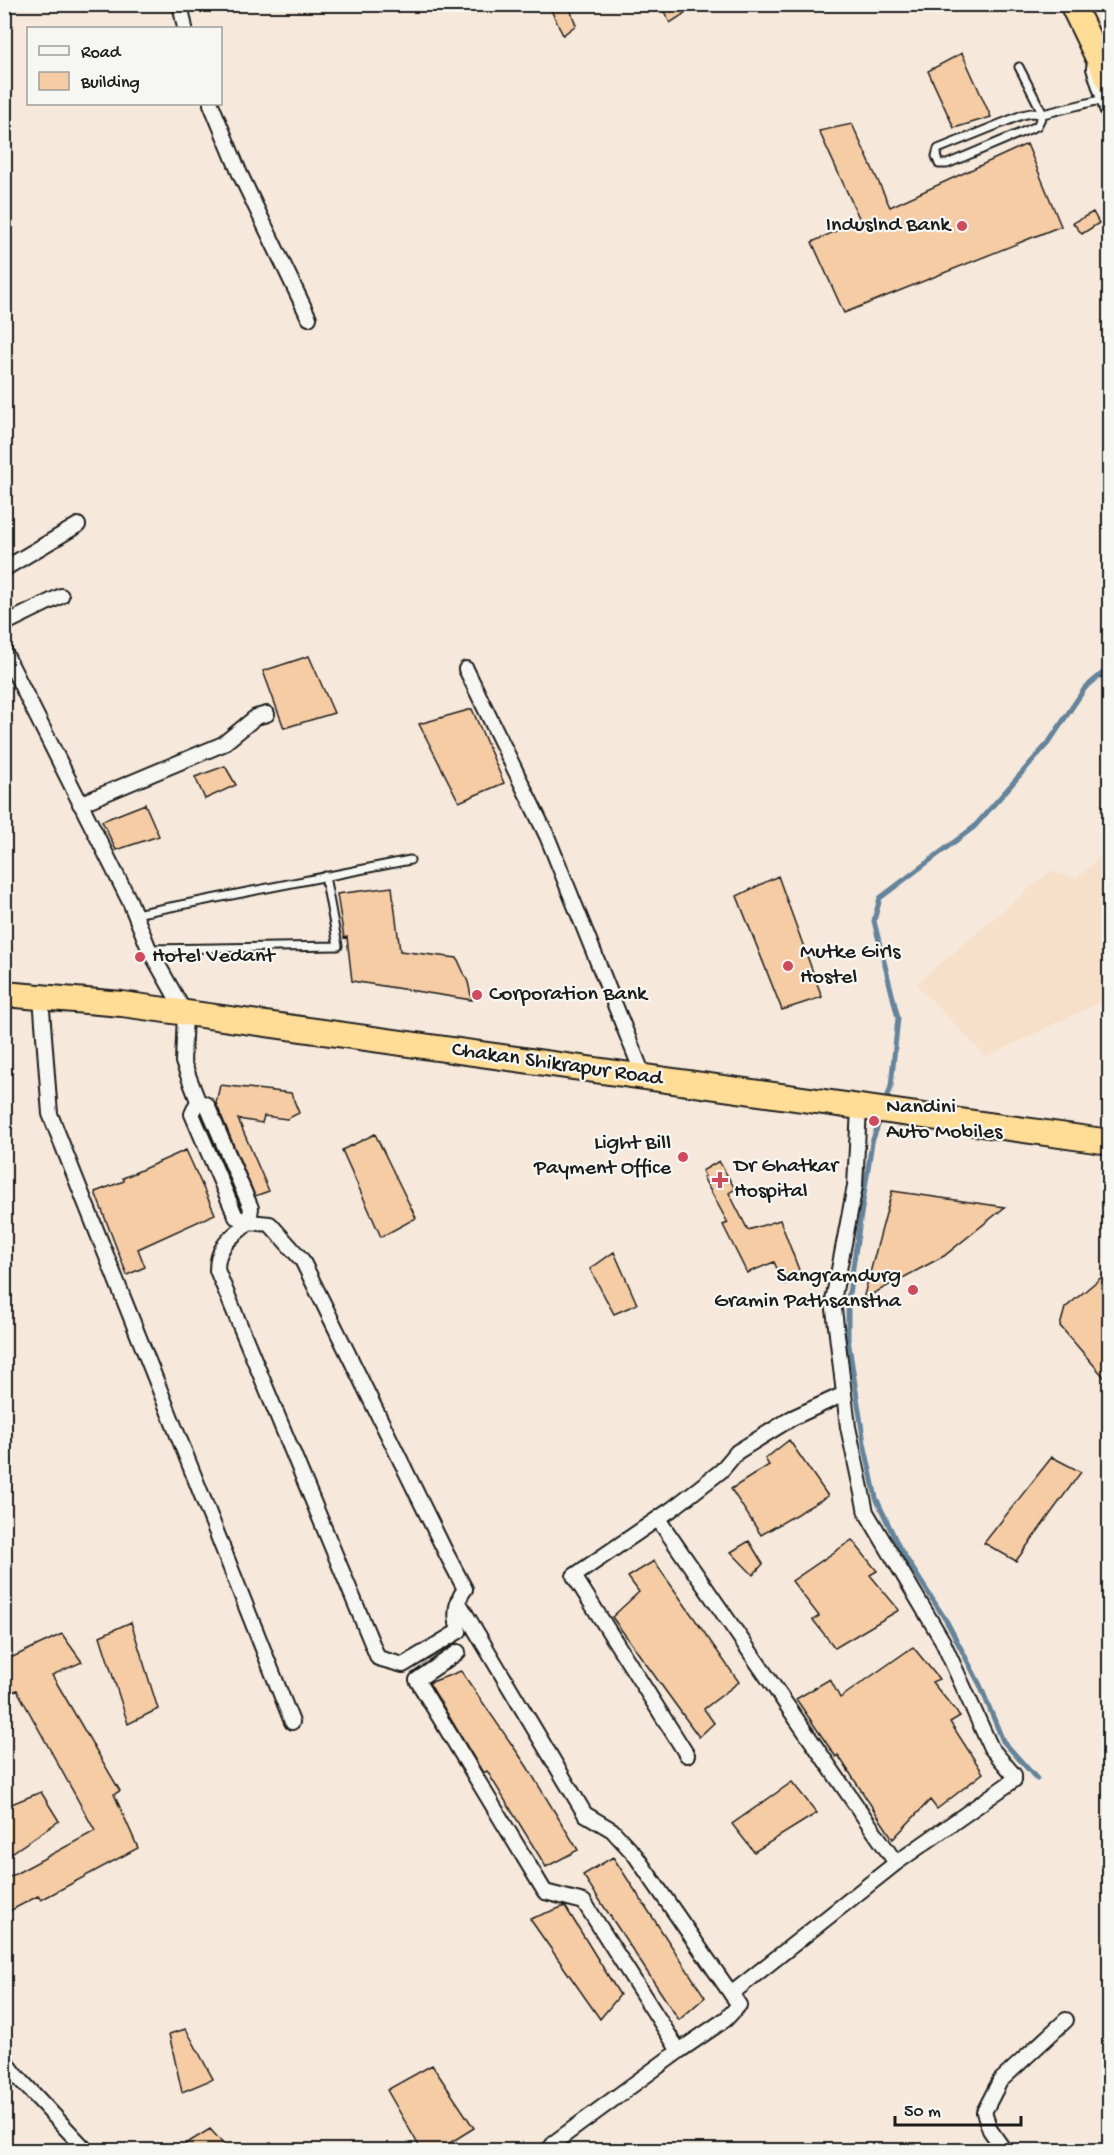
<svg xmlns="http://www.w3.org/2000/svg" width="1114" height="2155" font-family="'Gochi Hand',sans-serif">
<rect width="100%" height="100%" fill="#f6e9db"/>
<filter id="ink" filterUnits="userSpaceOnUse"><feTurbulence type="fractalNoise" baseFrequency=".0167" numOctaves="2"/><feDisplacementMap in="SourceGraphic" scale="12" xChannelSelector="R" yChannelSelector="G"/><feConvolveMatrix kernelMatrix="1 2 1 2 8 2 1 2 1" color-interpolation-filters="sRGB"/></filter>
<g filter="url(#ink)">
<path fill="#f6e0ca" d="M1109,850V998L986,1057L916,984L1050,871L1077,878Z"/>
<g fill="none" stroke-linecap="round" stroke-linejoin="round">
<path stroke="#63849c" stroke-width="5" d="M885,1105L891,1086L898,1018L874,921L880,898L974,827L1049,742L1085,688L1110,667
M881,1117L872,1142L848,1300V1339L864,1443L876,1498L899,1547L947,1622L980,1685L1003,1741L1037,1779"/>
</g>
<path fill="#f5cca4" stroke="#1c1c1c" stroke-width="1.5" d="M548,4H568L576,25L563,35Z
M660,4H699L670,23Z
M962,53L991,117L954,128L928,71Z
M852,124L890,207L1027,144L1061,226L844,313L812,242L860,220L819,131Z
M1093,212L1099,223L1082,234L1073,223Z
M309,656L334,713L284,728L263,671Z
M472,709L504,783L459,802L419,724Z
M225,766L236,785L205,799L195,777Z
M145,804L159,836L116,850L102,821Z
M778,876L822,997L782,1010L737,896Z
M392,887L400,951L457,958L468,982L472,1000L352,981L347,937L344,938L337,894Z
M220,1085L291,1093L299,1113L287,1119L264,1116L262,1123L238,1119L269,1191L255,1196L216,1103Z
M375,1134L416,1218L381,1237L342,1150Z
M186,1150L215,1214L138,1249L145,1267L127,1275L95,1192L124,1181L123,1178Z
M719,1161L735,1189L729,1193L748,1230L780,1220L802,1278L784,1284L774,1262L747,1273L723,1225L728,1223L703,1177L705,1176L702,1171Z
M892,1191L1005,1207L944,1256L863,1299Z
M614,1252L637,1304L614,1314L590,1269Z
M1110,1270V1384L1060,1326L1065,1308Z
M789,1440L828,1496L761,1535L731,1489L769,1465L765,1459Z
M1052,1457L1081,1472L1016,1561L984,1543Z
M852,1540L877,1571L870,1575L899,1610L835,1648L813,1620L819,1616L792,1581Z
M749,1541L763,1564L753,1575L731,1552Z
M654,1561L739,1682L704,1709L714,1723L699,1737L612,1617L639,1592L628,1577Z
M131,1622L158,1709L128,1724L100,1636Z
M62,1634L82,1662L52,1675L120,1791L114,1794L138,1848L41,1900L38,1896L4,1914V1880L95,1831L17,1690L4,1696V1661Z
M913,1647L939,1679L932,1682L960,1716L950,1722L983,1773L937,1809L930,1800L893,1839L838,1755L836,1757L796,1699L830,1679L840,1698Z
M461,1671L526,1765L578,1850L546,1867L487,1771L483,1773L429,1683Z
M792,1782L817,1813L754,1852L732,1824Z
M41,1792L59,1821L4,1858V1807Z
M613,1857L705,1997L679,2020L583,1875Z
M565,1906L620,1995L600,2019L530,1919Z
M186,2029L213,2079L182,2092L169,2034Z
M432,2065L474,2128L437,2151H422L387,2090Z
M210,2129L230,2151H174Z"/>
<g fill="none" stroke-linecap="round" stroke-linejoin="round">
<g stroke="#1c1c1c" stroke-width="11">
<path id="service" d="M1019,67L1043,114L1037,126L947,164H939L936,156L938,149L1022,115L1031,113L1043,114L1104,99
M135,914L410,860
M149,949L338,946L325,876"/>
</g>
<g stroke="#1c1c1c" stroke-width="18">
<path id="minor" d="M180,4L185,28
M211,104L240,174L309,318
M4,569L78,525
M4,624L61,596
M4,651L130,902L149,949L185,1013L183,1062L198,1101L207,1105L251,1208L249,1222C232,1237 217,1245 217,1270L378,1658L403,1665L459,1631C454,1615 455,1602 465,1589L446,1553L302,1260L270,1224L249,1222L236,1217L192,1114L198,1101
M466,669L547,836L644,1077
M80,804L223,744L256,717L267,714
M41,997L50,1114L292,1722
M658,1519L896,1863
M458,1601L585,1814L612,1830L635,1855L739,2005L726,2019L679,2051
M458,1652L417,1680L545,1892L584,1902L679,2051L555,2142L549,2150
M687,1755L574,1576L672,1509L721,1471L737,1452L792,1418L844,1394
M731,1994L896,1863L1014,1780V1775L991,1748L942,1640L866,1512L848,1427L833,1301L855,1186L859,1108
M4,2059L16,2075L86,2150
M1004,2150L990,2130L984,2112L1000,2081L1066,2020"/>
</g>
<g stroke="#1c1c1c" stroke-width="24">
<path id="secondary" d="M1097,68L1110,108"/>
</g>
<g stroke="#1c1c1c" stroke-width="28">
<path id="trunk" d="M1072,4L1110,83
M4,994L122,1004L1110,1142"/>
</g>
<use href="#service" stroke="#f6f6f2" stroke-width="7"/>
<use href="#minor" stroke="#f6f6f2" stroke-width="14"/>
<use href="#secondary" stroke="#f6f6f2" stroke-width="20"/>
<use href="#trunk" stroke="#ffdd96" stroke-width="24"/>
</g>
</g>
<g fill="#d1495b" stroke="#f6f6f2" stroke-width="2">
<circle cx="962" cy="226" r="6"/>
<circle cx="140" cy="957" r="6"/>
<circle cx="788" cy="966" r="6"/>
<circle cx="477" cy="995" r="6"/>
<circle cx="874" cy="1121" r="6"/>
<circle cx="683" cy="1157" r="6"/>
<path d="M717 1171h6v6h6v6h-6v6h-6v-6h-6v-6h6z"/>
<circle cx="913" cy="1290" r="6"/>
</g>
<g text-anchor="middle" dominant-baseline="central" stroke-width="4.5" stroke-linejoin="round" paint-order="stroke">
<g font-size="22" fill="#1c1c1c" stroke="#f6f6f2" text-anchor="start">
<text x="950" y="226" text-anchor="end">Induslnd Bank</text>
<text x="800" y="953">Mutke Girls<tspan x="800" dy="25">Hostel</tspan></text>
<text x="152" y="957">Hotel Vedant</text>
<text x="489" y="995">Corporation Bank</text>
<text x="886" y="1108">Nandini<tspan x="886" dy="25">Auto Mobiles</tspan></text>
<text x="671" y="1144" text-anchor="end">Light Bill<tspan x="671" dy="25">Payment Office</tspan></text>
<text x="734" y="1167">Dr Ghatkar<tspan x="734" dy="25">Hospital</tspan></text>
<text x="901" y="1277" text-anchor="end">Sangramdurg<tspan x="901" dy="25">Gramin Pathsanstha</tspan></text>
</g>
<g font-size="22" fill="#1c1c1c" stroke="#f6f6f2">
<text transform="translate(557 1065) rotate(8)">Chakan Shikrapur Road</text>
</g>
</g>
<rect width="1114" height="2155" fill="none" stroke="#f6f6f2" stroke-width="24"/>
<rect x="12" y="12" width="1090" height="2131" fill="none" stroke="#1c1c1c" stroke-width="2" filter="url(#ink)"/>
<rect x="27" y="27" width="195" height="78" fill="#f6f6f2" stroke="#9f9f9c" stroke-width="1.5"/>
<rect x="39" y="46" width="30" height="9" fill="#f6f6f2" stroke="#9f9f9c" stroke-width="1.5"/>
<text x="81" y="57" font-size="18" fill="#1c1c1c">Road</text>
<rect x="39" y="72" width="30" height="18" fill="#f5cca4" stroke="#9f9f9c" stroke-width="1.5"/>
<text x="81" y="87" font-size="18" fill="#1c1c1c">Building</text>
<path d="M895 2116v9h126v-9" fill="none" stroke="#1c1c1c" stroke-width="3"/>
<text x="904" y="2116" font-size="18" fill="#1c1c1c" stroke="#f6f6f2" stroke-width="4.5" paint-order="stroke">50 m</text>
</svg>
